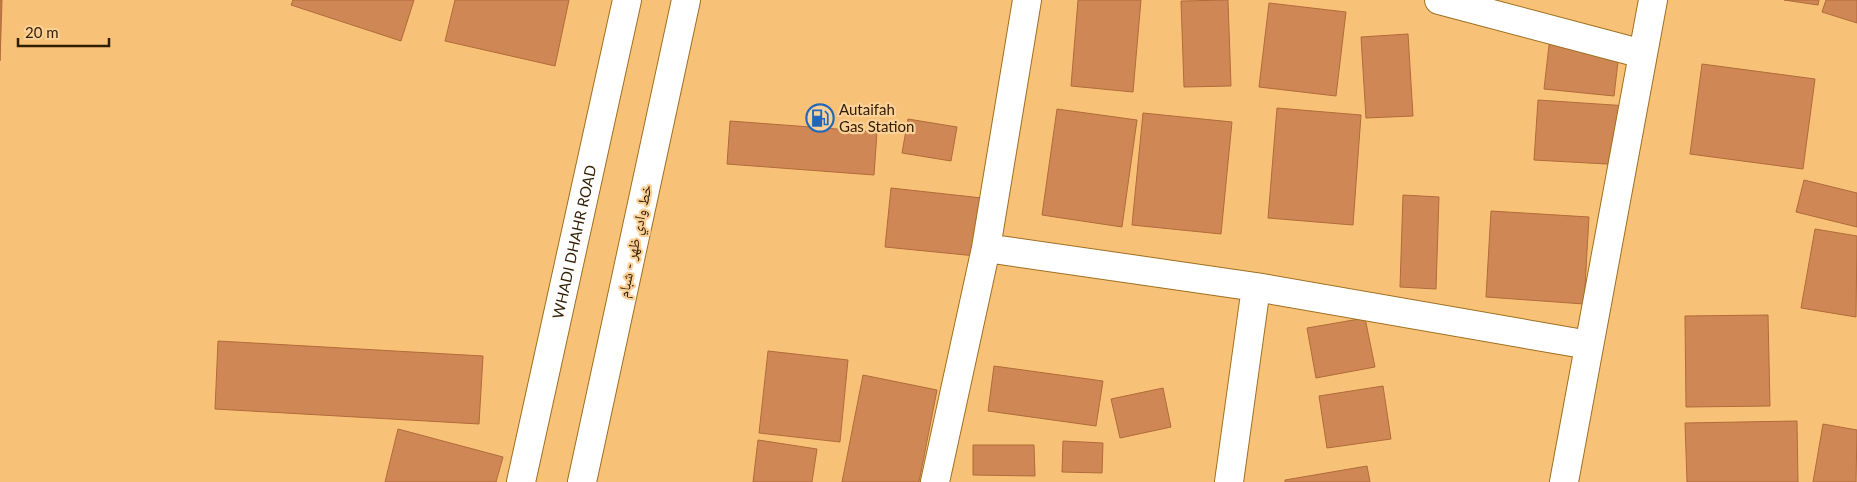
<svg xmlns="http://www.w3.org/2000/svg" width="1857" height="482" font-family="Lato,'Noto Naskh Arabic',sans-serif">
<rect width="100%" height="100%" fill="#f7c278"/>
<path fill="#cf8755" stroke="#b16b39" d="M0,0H2L0,61Z
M293,0H414L401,41L291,5Z
M455,0H569L555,66L445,41Z
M1078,0H1141L1133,92L1071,86Z
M1228,0L1231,86L1184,87L1181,1Z
M1784,0H1819L1818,5Z
M1826,0H1857V23L1822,12Z
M1269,3L1346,12L1336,96L1259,87Z
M1551,28L1621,36L1614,96L1544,89Z
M1408,34L1413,116L1366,118L1361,37Z
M1702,64L1815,79L1803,169L1690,154Z
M1538,100L1628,106L1625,165L1534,160Z
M1277,108L1361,115L1353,225L1268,218Z
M1057,109L1137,120L1122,227L1042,215Z
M1143,113L1232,122L1221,234L1132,225Z
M908,119L957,127L951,161L902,153Z
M730,121L877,132L874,175L727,164Z
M1804,180L1857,193V227L1796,212Z
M891,188L982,198L976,256L885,247Z
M1403,195L1439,197L1436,289L1400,287Z
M1491,211L1589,217L1584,304L1486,297Z
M1815,229L1857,236L1856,317L1801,308Z
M1768,315L1770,406L1686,407L1685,316Z
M1365,318L1375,367L1316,378L1307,328Z
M218,341L483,356L479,424L215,409Z
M768,351L848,360L840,442L759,433Z
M994,366L1103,381L1096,426L988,411Z
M863,375L937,390L919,482H842Z
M1383,386L1391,439L1327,448L1319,396Z
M1163,388L1171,427L1120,438L1111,399Z
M1797,421L1798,482H1687L1685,423Z
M1823,424L1857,430L1856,482H1813Z
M398,429L503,457L496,482H385Z
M758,440L817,449L812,482H753Z
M1063,441L1103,443L1102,473L1062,472Z
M973,445H1034L1035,476L973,475Z
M1367,466L1370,482H1285V480Z"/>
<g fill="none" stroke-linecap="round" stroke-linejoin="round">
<g stroke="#a06f20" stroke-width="30">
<path id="minor" d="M1439,0L1643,54
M986,248L1256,287L1589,345
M935,482L986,248L1027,0
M1229,482L1256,287
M1564,482L1653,0"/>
</g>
<g stroke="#a06f20" stroke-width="30">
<g id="primary">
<path id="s1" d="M521,482L627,0"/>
<path d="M582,482L686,0"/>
</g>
</g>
<use href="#minor" stroke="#fff" stroke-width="28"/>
<use href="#primary" stroke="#fff" stroke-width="28"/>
</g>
<defs>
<g id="fuel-ring" transform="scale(1.4375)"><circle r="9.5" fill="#fcd198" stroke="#2168b8" stroke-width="1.5"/><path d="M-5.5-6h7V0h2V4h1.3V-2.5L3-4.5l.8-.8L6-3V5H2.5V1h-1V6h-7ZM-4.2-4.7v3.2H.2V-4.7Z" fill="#2168b8"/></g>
</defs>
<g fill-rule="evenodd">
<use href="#fuel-ring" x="820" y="118"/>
</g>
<g text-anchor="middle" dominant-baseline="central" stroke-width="4.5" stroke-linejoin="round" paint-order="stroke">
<g font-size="15" fill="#311d00" stroke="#fcd198" text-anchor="start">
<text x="839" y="109">Autaifah<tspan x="839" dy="17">Gas Station</tspan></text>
</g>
<g font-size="15" fill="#311d00" stroke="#fcd198">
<text stroke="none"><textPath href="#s1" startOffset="246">WHADI DHAHR ROAD</textPath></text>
<text transform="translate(634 241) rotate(-78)">خط وادي ظهر - شبام</text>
</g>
</g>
<path d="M18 38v8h91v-8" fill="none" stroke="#311d00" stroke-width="2.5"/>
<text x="25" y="38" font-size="15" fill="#311d00" stroke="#fcd198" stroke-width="4" paint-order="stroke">20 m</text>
</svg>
